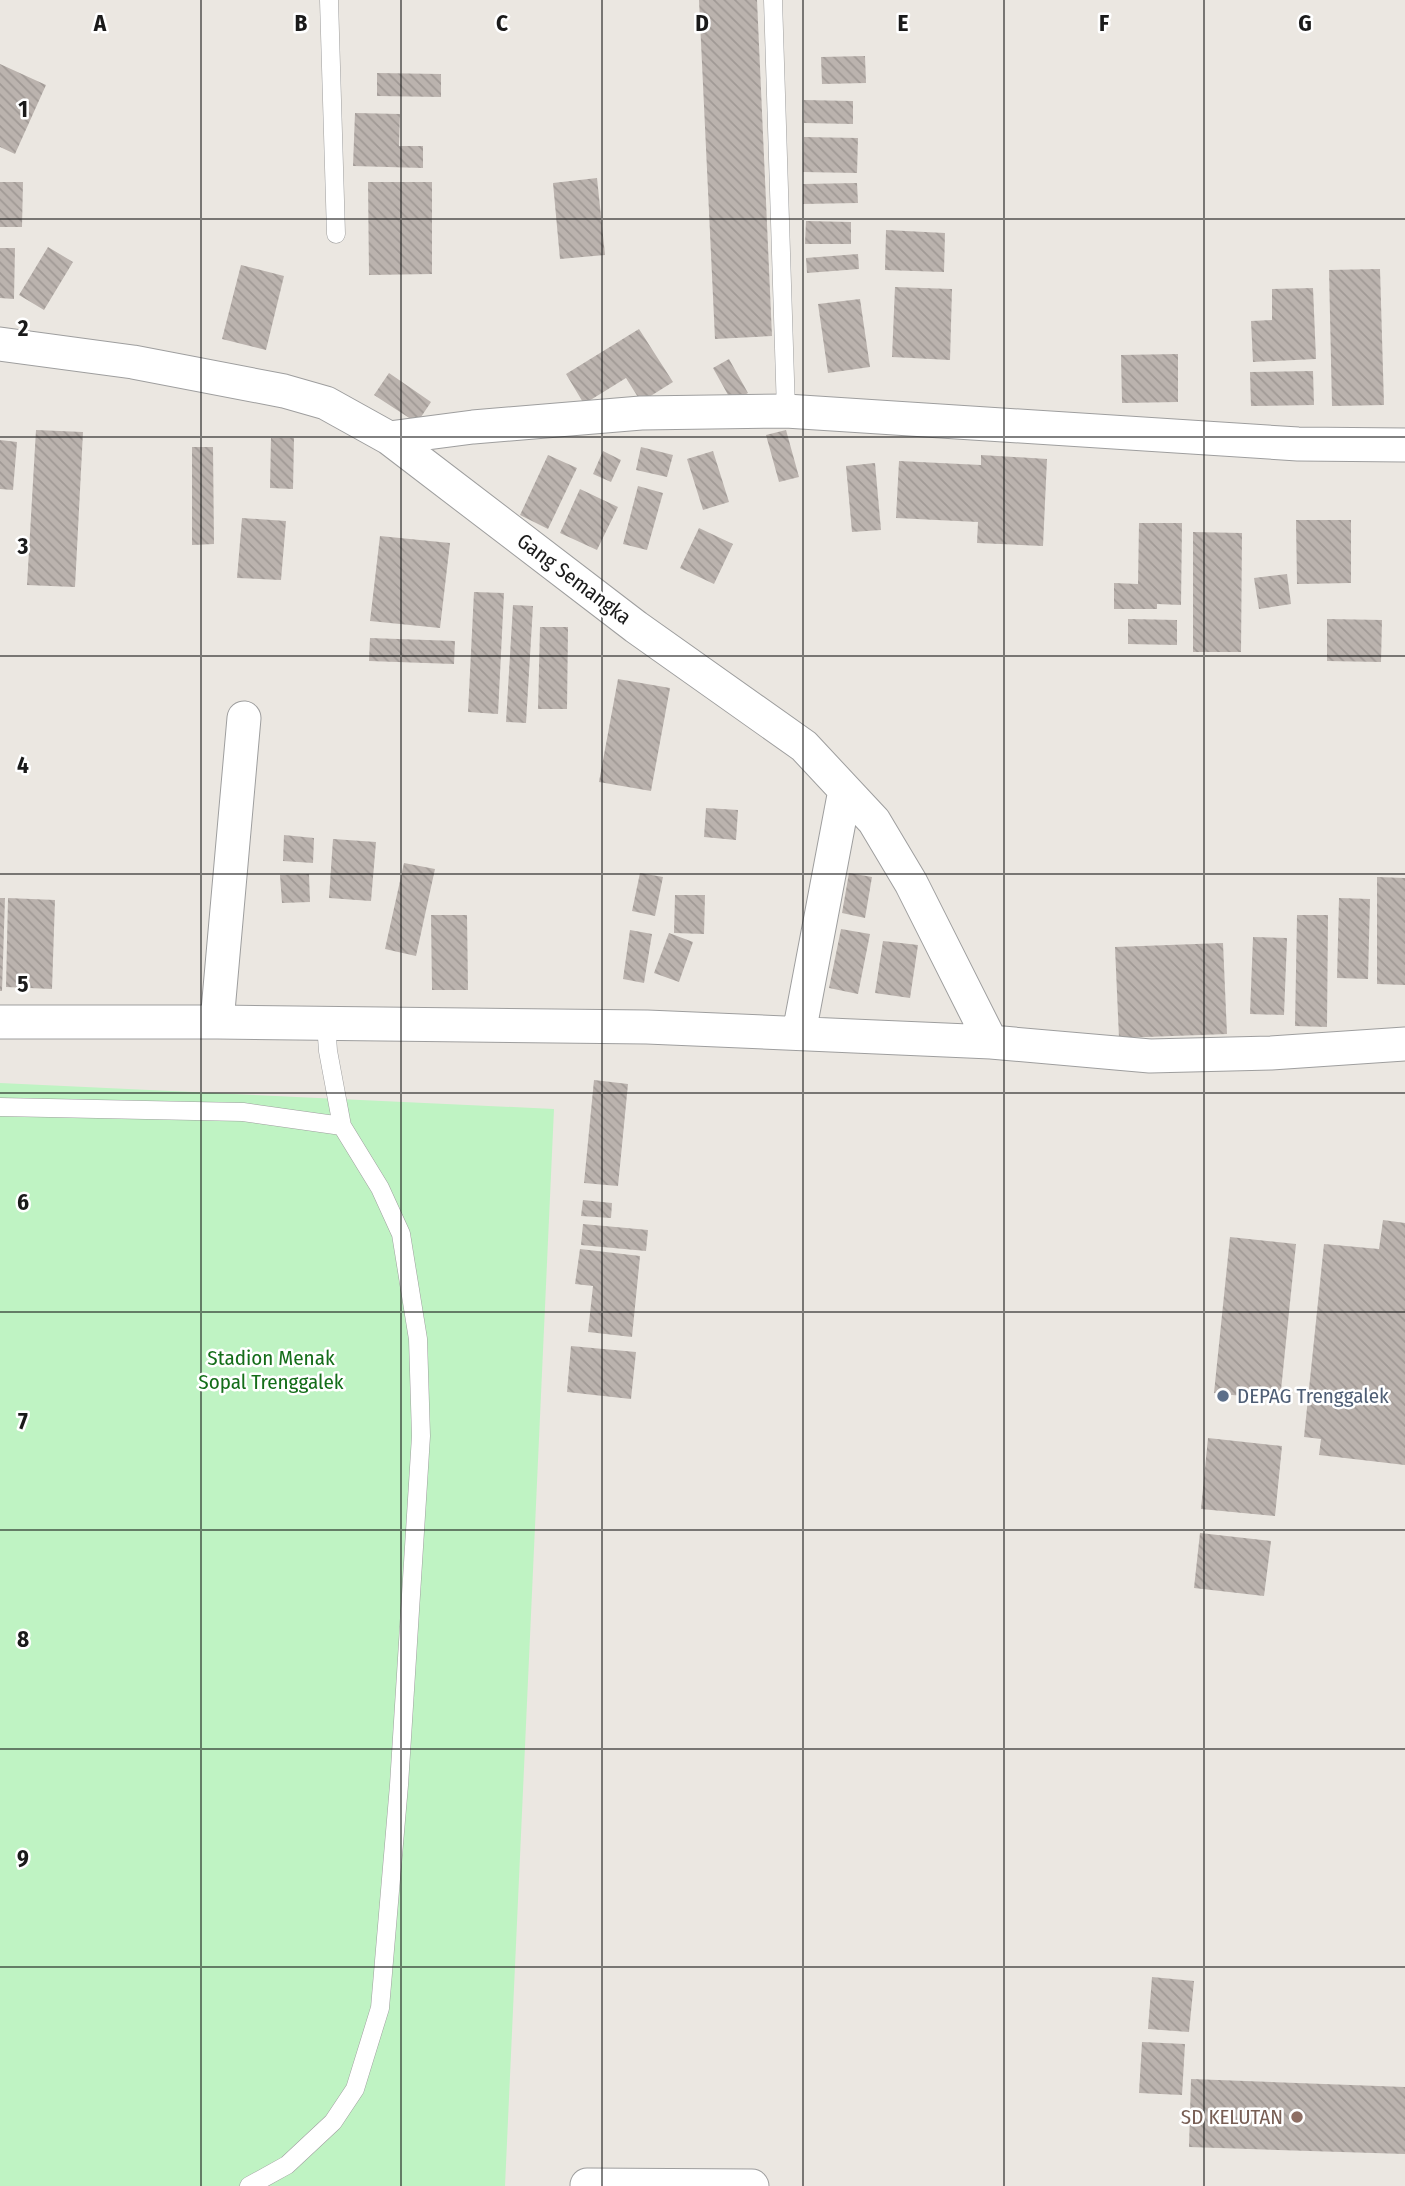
<svg xmlns="http://www.w3.org/2000/svg" width="1405" height="2186" font-family="'Fira Sans Condensed',sans-serif">
<defs>
<pattern id="building-back-hatch" width="6" height="6" patternUnits="userSpaceOnUse" patternTransform="scale(1.75)"><rect width="6" height="6" fill="#bbb3ae"/><path d="M-1 5l2 2M0 0l6 6M5-1l2 2" fill="none" stroke="#a09995"/></pattern>
</defs>
<rect width="100%" height="100%" fill="#ebe7e1"/>
<path fill="#bff3c3" d="M0,1083L554,1109L505,2186H0Z"/>
<path fill="url(#building-back-hatch)" d="M699,0H757L772,336L715,339Z
M865,56L866,83L822,84L821,57Z
M0,64L46,85L15,154L0,147Z
M377,73L441,74V97L377,96Z
M804,100L853,101V124L804,123Z
M355,113L400,114L399,146H423V168L353,166Z
M804,137L858,138L857,173L803,172Z
M597,178L605,255L560,259L553,183Z
M0,182H23L22,227H0Z
M368,182H432V274L369,275Z
M857,183L858,203L803,204V184Z
M806,221L851,222V244H805Z
M886,230L945,233L944,272L885,270Z
M48,247L73,262L44,310L19,295Z
M0,248H15L14,299L0,298Z
M858,254L859,269L807,273L806,258Z
M241,265L284,276L266,350L222,339Z
M1380,269L1384,405L1332,406L1329,270Z
M895,287L952,289L950,360L892,357Z
M1313,288L1316,359L1253,362L1251,321L1272,320V289Z
M860,299L870,367L828,373L818,304Z
M639,329L673,382L641,402L626,378L584,404L566,374Z
M1178,354V402L1122,403L1121,355Z
M729,359L748,393L732,402L713,368Z
M1313,371L1314,405L1251,406L1250,372Z
M389,373L431,402L417,423L374,395Z
M36,430L83,432L75,587L27,585Z
M786,430L799,477L779,482L766,435Z
M271,438H294L293,489L270,488Z
M0,440L17,442L13,490L0,489Z
M192,447H213L214,544L192,545Z
M641,447L673,455L667,477L636,470Z
M603,451L621,460L611,482L593,474Z
M713,451L729,502L703,510L687,459Z
M548,455L577,468L548,529L520,515Z
M981,455L1047,459L1043,546L977,543L978,522L896,518L899,461L981,465Z
M875,463L881,530L852,532L846,466Z
M638,486L663,493L647,550L623,544Z
M580,489L618,507L597,550L560,533Z
M242,518L286,521L281,580L237,578Z
M1296,520H1351V583L1297,584Z
M1139,523H1182L1181,605L1157,604V609H1114V583L1138,584Z
M699,528L733,544L714,584L680,568Z
M1193,532L1242,533L1241,652H1193Z
M380,536L450,543L440,628L370,621Z
M1287,574L1291,604L1259,609L1254,578Z
M474,592L504,593L498,714L468,712Z
M513,605L533,606L526,723L506,722Z
M1128,619L1177,620V645L1128,644Z
M1327,619L1382,620L1381,662L1327,661Z
M540,627H568L567,709H538Z
M370,638L455,641L454,664L369,661Z
M618,679L670,688L651,791L599,782Z
M706,808L738,810L736,840L704,837Z
M284,835L314,838L313,863L283,861Z
M333,839L376,842L371,901L329,898Z
M404,863L435,869L416,956L385,949Z
M640,873L663,877L655,916L632,911Z
M849,873L872,877L865,918L842,913Z
M309,874L310,902L282,903L280,875Z
M1377,877L1405,878V985L1377,984Z
M675,895H705L704,934L674,933Z
M0,898H5L2,991H0Z
M8,898L55,900L52,989L6,987Z
M1339,898L1370,899L1368,979L1337,978Z
M431,915H467L468,990H432Z
M1297,915H1328L1327,1027L1295,1026Z
M841,929L870,934L858,994L829,988Z
M630,930L652,934L644,983L623,979Z
M669,933L693,942L679,982L654,973Z
M1253,937L1287,938L1284,1015L1250,1014Z
M883,941L918,945L910,998L875,993Z
M1223,943L1227,1034L1119,1038L1115,947Z
M594,1080L628,1084L618,1186L584,1183Z
M583,1200L612,1203L611,1218L581,1216Z
M1383,1220L1405,1223V1465L1319,1455L1321,1439L1304,1437L1324,1244L1379,1249Z
M583,1224L648,1230L646,1251L581,1245Z
M1230,1237L1296,1244L1280,1400L1214,1393Z
M580,1249L640,1256L632,1337L588,1332L593,1286L575,1284Z
M571,1346L636,1352L631,1399L567,1392Z
M1208,1438L1282,1446L1275,1516L1201,1509Z
M1200,1533L1271,1541L1264,1596L1194,1588Z
M1152,1977L1194,1981L1189,2032L1148,2029Z
M1142,2042L1185,2044L1182,2095L1139,2093Z
M1191,2079L1405,2087V2154L1189,2147Z"/>
<g fill="none" stroke-linecap="round" stroke-linejoin="round">
<g stroke="#9e9e9e" stroke-width="19">
<path id="service" d="M329,0L336,234
M773,0L786,411
M326,1023L328,1051L342,1126
M0,1107L243,1112L342,1126L380,1188L401,1234L418,1339L421,1436L399,1785L380,2008L355,2089L333,2122L287,2165L249,2186"/>
</g>
<g stroke="#9e9e9e" stroke-width="35">
<path id="minor" d="M0,344L133,362L284,391L326,403L389,438L636,627L804,746L874,821L911,883L991,1042
M389,438L473,427L641,413L786,411L1298,444L1405,445
M0,1022H217L647,1027L991,1042L1150,1056L1271,1053L1405,1044
M217,1022L244,718
M799,1033L845,790
M587,2185L752,2186"/>
</g>
<use href="#service" stroke="#fff" stroke-width="18"/>
<use href="#minor" stroke="#fff" stroke-width="33"/>
</g>
<path fill="none" stroke="#1a1a1a" stroke-width="2" stroke-opacity="0.55" d="M201,0V2186M401,0V2186M602,0V2186M803,0V2186M1004,0V2186M1204,0V2186M0,219H1405M0,437H1405M0,656H1405M0,874H1405M0,1093H1405M0,1312H1405M0,1530H1405M0,1749H1405M0,1967H1405"/>
<circle fill="#5c6f8a" stroke="#fff" stroke-width="2.5" cx="1223" cy="1396" r="7"/>
<circle fill="#8d6e63" stroke="#fff" stroke-width="2.5" cx="1297" cy="2117" r="7"/>
<g text-anchor="middle" dominant-baseline="central" stroke-width="5" stroke-linejoin="round" paint-order="stroke">
<g font-size="21" fill="#1a1a1a" stroke="#fff">
<text transform="translate(574 579) rotate(37)">Gang Semangka</text>
</g>
<g font-size="21" fill="#146d19" stroke="#fff">
<text x="271" y="1358">Stadion Menak<tspan x="271" dy="24">Sopal Trenggalek</tspan></text>
</g>
<g font-size="21" fill="#4e5e75" stroke="#fff" text-anchor="start">
<text x="1237" y="1396">DEPAG Trenggalek</text>
</g>
<g font-size="21" fill="#785e54" stroke="#fff" text-anchor="end">
<text x="1283" y="2117">SD KELUTAN</text>
</g>
</g>
<g font-size="23" text-anchor="middle" font-weight="bold" fill="#1a1a1a" stroke="#fff" stroke-width="5" stroke-linejoin="round" paint-order="stroke">
<text x="100" y="31">A</text>
<text x="301" y="31">B</text>
<text x="502" y="31">C</text>
<text x="702" y="31">D</text>
<text x="903" y="31">E</text>
<text x="1104" y="31">F</text>
<text x="1305" y="31">G</text>
<text x="23" y="117">1</text>
<text x="23" y="336">2</text>
<text x="23" y="554">3</text>
<text x="23" y="773">4</text>
<text x="23" y="992">5</text>
<text x="23" y="1210">6</text>
<text x="23" y="1429">7</text>
<text x="23" y="1647">8</text>
<text x="23" y="1866">9</text>
</g>
</svg>
